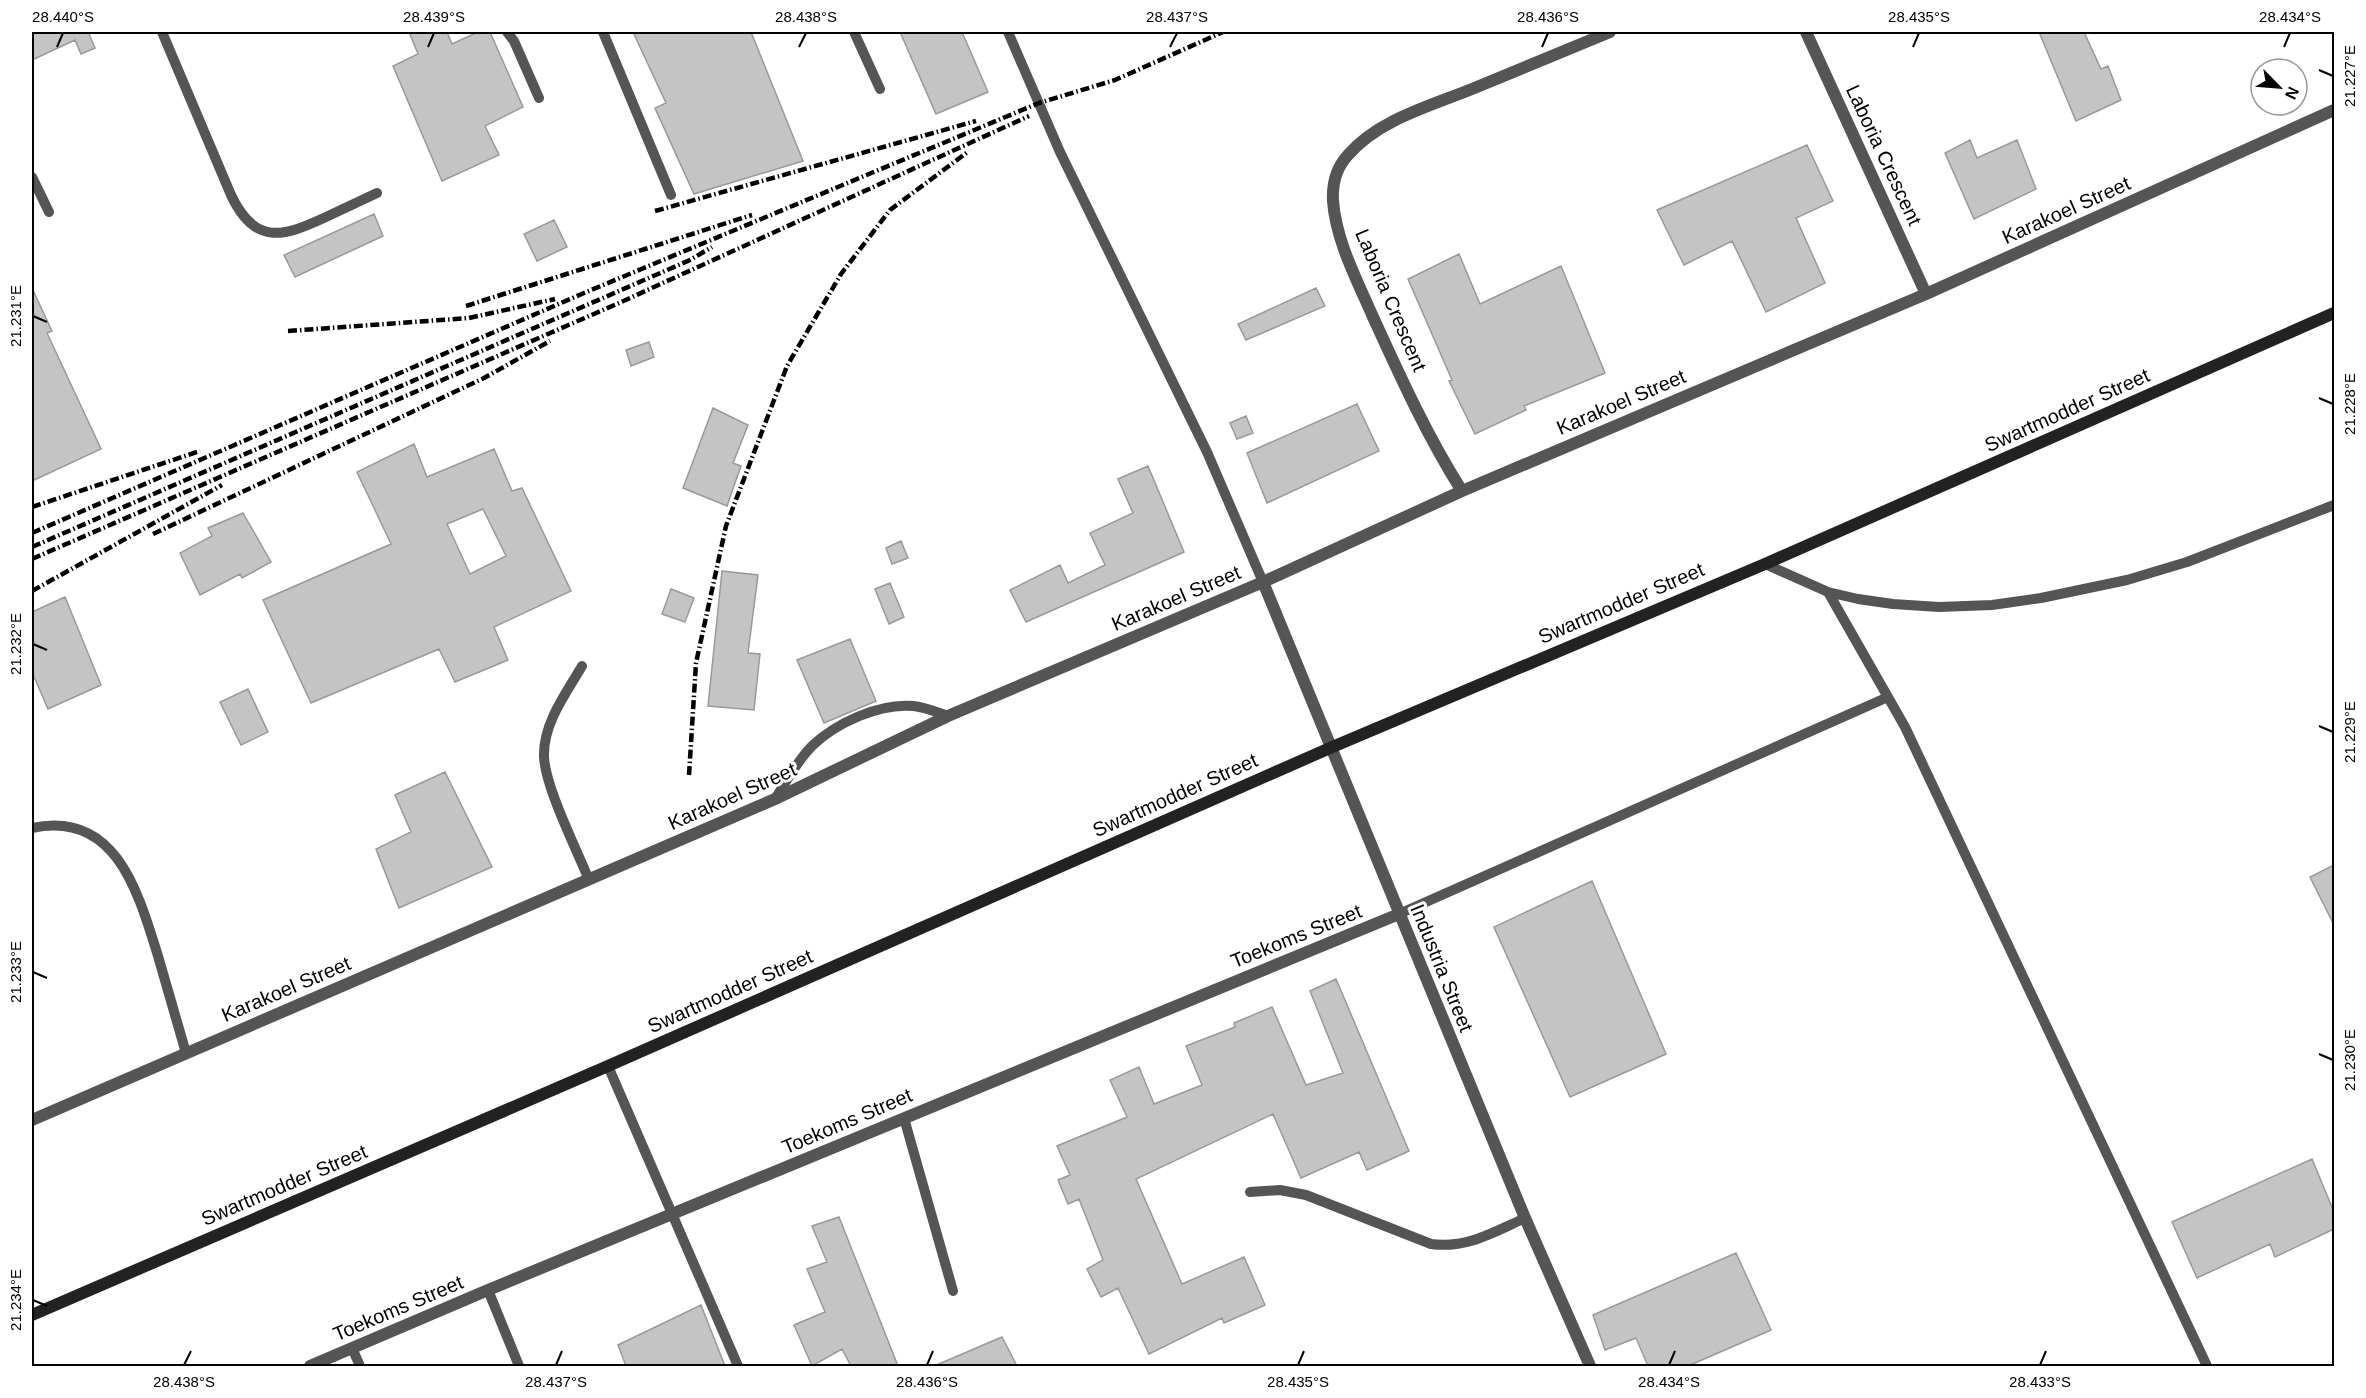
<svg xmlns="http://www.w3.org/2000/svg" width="2366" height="1398" font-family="Helvetica,sans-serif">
<rect width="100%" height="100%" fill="#fff"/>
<path fill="#c4c4c4" stroke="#999" stroke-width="1.5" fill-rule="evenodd" d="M32,32H94L89,34L95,48L81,54L75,40L32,60Z
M409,32H447L452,44L478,32H490L523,107L485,126L499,155L442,181L393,66L418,54Z
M633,32H751L803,161L694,194L655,108L666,103Z
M900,32H962L988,92L936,114Z
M2039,32H2084L2101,69L2108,66L2121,100L2076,121Z
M1970,140L1977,158L2017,140L2036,189L1974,219L1945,153Z
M1807,145L1833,201L1796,218L1825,283L1766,312L1732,241L1684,265L1657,210Z
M374,214L383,236L295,277L284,255Z
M554,220L567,247L537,261L524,234Z
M1459,254L1480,304L1561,266L1605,373L1524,406L1526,410L1475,434L1449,381L1452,380L1408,279Z
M32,288L52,331L47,333L101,449L32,481Z
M1316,288L1325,306L1246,340L1238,324Z
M649,342L654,357L631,366L626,350Z
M1357,404L1379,451L1267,503L1247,453Z
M713,408L748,425L733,463L741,466L727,506L683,488Z
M1246,416L1253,433L1237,439L1230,423Z
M414,444L427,477L494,449L512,491L522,488L571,591L494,627L508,660L455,682L439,649L311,703L263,600L391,544L357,472ZM483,509L506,556L470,574L447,524Z
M1148,466L1184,552L1026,622L1010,590L1060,565L1068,583L1105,565L1090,533L1133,513L1118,479Z
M243,513L271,562L242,578L240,574L200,595L180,553L212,536L208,528Z
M901,541L908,558L892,564L886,548Z
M722,571L758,575L748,653L760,654L754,710L708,706Z
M890,583L904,617L889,624L875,589Z
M671,589L694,598L685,622L662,614Z
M65,597L101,685L48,709L32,672V612Z
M850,639L876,701L824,723L797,660Z
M248,689L268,732L241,745L220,702Z
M445,772L492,867L399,908L376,849L411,832L395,795Z
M2334,865V925L2310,877Z
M1592,881L1666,1054L1570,1097L1494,927Z
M1336,979L1409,1151L1367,1170L1359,1152L1301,1178L1273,1114L1136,1179L1182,1284L1244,1257L1265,1305L1224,1323L1222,1318L1149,1354L1118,1288L1101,1297L1087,1269L1103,1260L1079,1199L1068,1204L1058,1180L1070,1175L1057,1146L1127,1117L1110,1080L1139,1067L1154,1104L1202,1085L1186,1046L1235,1027L1234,1023L1272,1007L1306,1085L1343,1073L1310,991Z
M2312,1159L2334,1212V1229L2275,1257L2270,1244L2197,1278L2172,1222Z
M839,1217L898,1366H851L842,1349L812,1366L794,1325L825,1312L807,1269L827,1262L812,1226Z
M1736,1253L1771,1330L1688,1366H1648L1636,1338L1605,1350L1593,1315Z
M701,1305L725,1366H626L618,1345Z
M1002,1337L1017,1366H934Z"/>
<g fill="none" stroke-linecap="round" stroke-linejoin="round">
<path stroke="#555" stroke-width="10" d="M162,32L231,195C255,246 283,237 326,217C343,209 360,201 377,193
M507,32L514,41L539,98
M603,32L671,195
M854,32L880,89
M1008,32L1060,152L1207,452L1263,582
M32,177L49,212
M1765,564L1828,592L1858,599L1893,604L1939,607L1992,605L2041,598L2127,580L2187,562L2334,505
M1828,592L1905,727L2207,1366
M582,666C567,692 544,722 544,754C543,783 577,850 589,880
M775,799C786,782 797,761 812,746C836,723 879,703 913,706C925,707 936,712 948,716
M32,828C116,810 138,892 158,956C167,988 177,1021 186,1053
M1399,914L1888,697
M608,1066L738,1366
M904,1118L953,1291
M1250,1192L1280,1190L1306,1195L1431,1244C1466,1249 1494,1232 1525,1218
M488,1290L519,1366
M352,1348L360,1366"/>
<path stroke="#555" stroke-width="12" d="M1806,32L1926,294
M1462,491C1427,436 1400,376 1373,317C1357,280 1336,241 1333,201C1332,183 1336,168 1348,155C1378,120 1430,106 1472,89C1518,70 1564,51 1610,32
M1263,582L1525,1218L1590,1366
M32,1120L775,799L948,716L1263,582L1462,491L1926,294L2334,110
M310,1366L488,1290L1399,914"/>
<path stroke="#222" stroke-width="12" d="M32,1315L608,1066L1330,748L1765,564L2334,313"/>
<path stroke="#000" stroke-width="4.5" stroke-dasharray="9 3 1.5 3" stroke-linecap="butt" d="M655,211L976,121
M466,306L752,215
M288,331L469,318L555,299
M32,507L200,451
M32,533L584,293L1039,103L1115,80L1223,32
M153,534L484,378L550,341
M32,547L690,260L712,247
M32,559L619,303L1029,116
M32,591L222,485
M689,775L696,663L726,526L787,366L841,274L890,210L969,151"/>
</g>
<path fill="none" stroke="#000" stroke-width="2" d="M57,47L63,33M428,47L434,33M799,47L806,33M1170,47L1177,33M1542,47L1548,33M1913,47L1919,33M2284,47L2290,33M2319,70L2333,76M33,316L47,322M2319,398L2333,404M33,644L47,650M2319,726L2333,732M33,972L47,978M2319,1054L2333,1060M33,1300L47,1306M184,1365L191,1351M556,1365L562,1351M927,1365L933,1351M1298,1365L1304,1351M1669,1365L1675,1351M2040,1365L2046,1351"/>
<g text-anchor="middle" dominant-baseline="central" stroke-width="6" stroke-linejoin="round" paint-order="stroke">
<g font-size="20" fill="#000" stroke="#fff">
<text transform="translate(1884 155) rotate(65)">Laboria Crescent</text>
<text transform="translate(2066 210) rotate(-24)">Karakoel Street</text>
<text transform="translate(1391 300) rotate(67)">Laboria Crescent</text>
<text transform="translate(1621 402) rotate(-23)">Karakoel Street</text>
<text transform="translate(2067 410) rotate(-24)">Swartmodder Street</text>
<text transform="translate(1176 598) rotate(-23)">Karakoel Street</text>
<text transform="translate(1621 603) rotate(-23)">Swartmodder Street</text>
<text transform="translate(1175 795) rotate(-24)">Swartmodder Street</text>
<text transform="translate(732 796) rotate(-24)">Karakoel Street</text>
<text transform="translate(1296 936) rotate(-22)">Toekoms Street</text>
<text transform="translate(1442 968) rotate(68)">Industria Street</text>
<text transform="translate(286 989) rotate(-23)">Karakoel Street</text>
<text transform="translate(730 991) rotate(-24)">Swartmodder Street</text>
<text transform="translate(847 1121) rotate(-23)">Toekoms Street</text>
<text transform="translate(284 1185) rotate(-23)">Swartmodder Street</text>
<text transform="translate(398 1308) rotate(-23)">Toekoms Street</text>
</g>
</g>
<rect width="2366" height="1398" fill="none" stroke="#ffffff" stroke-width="66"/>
<g transform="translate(2279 87) rotate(115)"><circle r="28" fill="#ffffff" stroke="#999999" stroke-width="1.5"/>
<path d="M0-4.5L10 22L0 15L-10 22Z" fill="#000000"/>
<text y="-9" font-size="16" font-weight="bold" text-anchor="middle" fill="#000000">N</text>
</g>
<rect x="33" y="33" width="2300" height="1332" fill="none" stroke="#000" stroke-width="2"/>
<g font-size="15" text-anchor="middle" fill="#000">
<text x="63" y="22">28.440°S</text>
<text x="434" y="22">28.439°S</text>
<text x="806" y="22">28.438°S</text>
<text x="1177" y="22">28.437°S</text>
<text x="1548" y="22">28.436°S</text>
<text x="1919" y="22">28.435°S</text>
<text x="2290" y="22">28.434°S</text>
<text transform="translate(2350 76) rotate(-90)" y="5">21.227°E</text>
<text transform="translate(16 316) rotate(-90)" y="5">21.231°E</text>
<text transform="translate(2350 404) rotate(-90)" y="5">21.228°E</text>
<text transform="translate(16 644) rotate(-90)" y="5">21.232°E</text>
<text transform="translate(2350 732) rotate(-90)" y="5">21.229°E</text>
<text transform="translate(16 972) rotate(-90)" y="5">21.233°E</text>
<text transform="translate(2350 1060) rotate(-90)" y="5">21.230°E</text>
<text transform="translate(16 1300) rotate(-90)" y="5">21.234°E</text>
<text x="184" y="1387">28.438°S</text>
<text x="556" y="1387">28.437°S</text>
<text x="927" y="1387">28.436°S</text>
<text x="1298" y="1387">28.435°S</text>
<text x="1669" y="1387">28.434°S</text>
<text x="2040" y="1387">28.433°S</text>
</g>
</svg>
